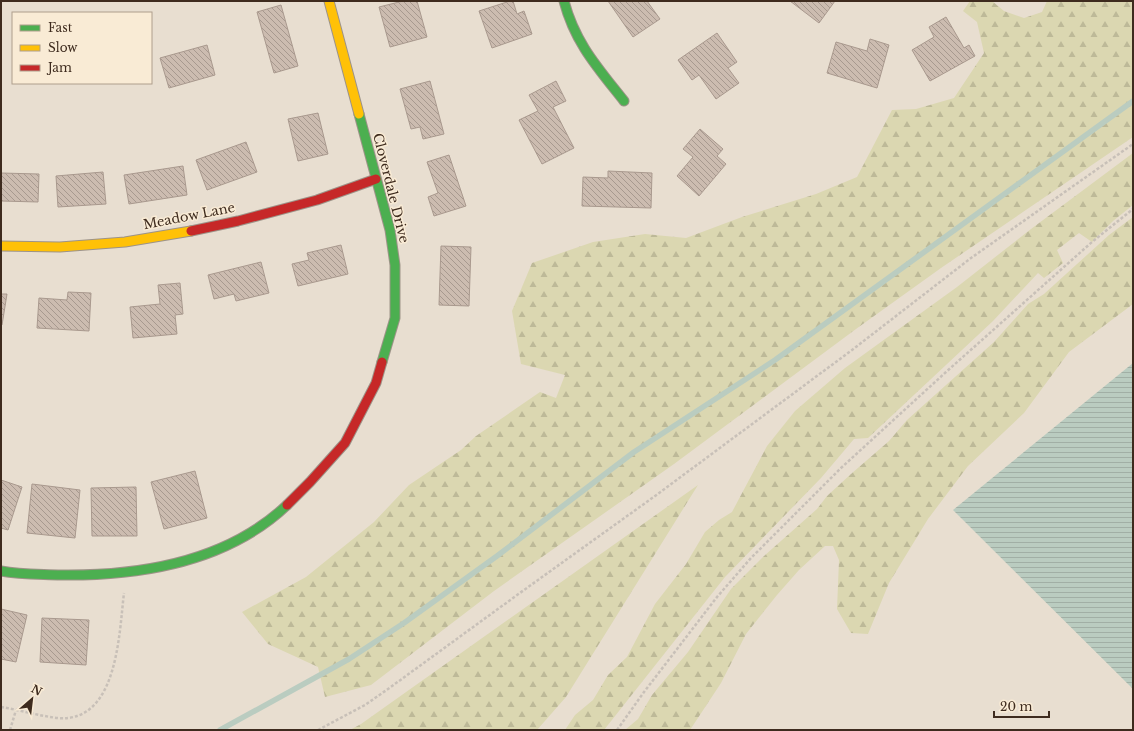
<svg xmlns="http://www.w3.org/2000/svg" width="1134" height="731" font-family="'Libre Baskerville',serif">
<defs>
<pattern id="forest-firs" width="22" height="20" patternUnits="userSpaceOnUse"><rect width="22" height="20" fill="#dbd7b1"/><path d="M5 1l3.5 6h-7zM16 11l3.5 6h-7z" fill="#bdb998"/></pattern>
<pattern id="water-rules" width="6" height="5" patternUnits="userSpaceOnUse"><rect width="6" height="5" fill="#baccc0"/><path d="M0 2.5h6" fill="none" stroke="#a1afa5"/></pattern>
<pattern id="building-back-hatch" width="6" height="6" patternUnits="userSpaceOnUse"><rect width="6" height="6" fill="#ccbcb0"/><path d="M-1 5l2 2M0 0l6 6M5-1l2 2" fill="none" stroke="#a7998f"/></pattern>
</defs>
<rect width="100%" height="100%" fill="#e8ded0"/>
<path fill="url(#forest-firs)" d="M970,1H992L1004,11L1024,18L1042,12L1047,1H1133V137L941,268L856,329L674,464L494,591L371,685L325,697L318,667L268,644L242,612L306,577L374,522L409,485L461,450L476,436L540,392L556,398L565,375L521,364L512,311L532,263L593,242L645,234L686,238L742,217L816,194L857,177L892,110L916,109L954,98L984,53L977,22L963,11Z
M1133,153V205L1113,221L1092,242L1079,233L1057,250L1063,263L1044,278L1038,273L993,321L868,438L854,439L821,478L725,577L604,730H565L575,715L593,700L608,675L627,657L655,604L686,564L705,532L719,520L732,512L767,446L795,411L845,368L957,287L1031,229Z
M1133,217V304L1069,352L1024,413L968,466L928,519L889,583L868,634L851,633L837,609L839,560L833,546H825L799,570L777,595L746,634L721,683L690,730H625L638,719L652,695L688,652L731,589L764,556L817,509L827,496L851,474L889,441L907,420L994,342L1028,304L1044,294L1109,235Z
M698,485L566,697L537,730H350L361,724Z"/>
<path fill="url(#water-rules)" d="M1133,363V689L953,510Z"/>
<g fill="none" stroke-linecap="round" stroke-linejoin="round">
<path stroke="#baccc0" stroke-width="5.5" d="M220,730L349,659L404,623L497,556L634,452L775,360L1133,101"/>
</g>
<path fill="url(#building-back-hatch)" stroke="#a9998e" d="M403,1H417L427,37L390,47L379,7Z
M510,1H513L517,14L524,11L532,34L492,48L479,11Z
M608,1H647L660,19L633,37Z
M790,1H835L819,23Z
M281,5L298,66L274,73L257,12Z
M946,17L964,48L969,45L975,56L930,81L912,50L934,37L929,27Z
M717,33L737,62L728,68L739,83L716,99L699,75L692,80L678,60Z
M870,39L889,45L877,88L827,73L836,42L867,51Z
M207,45L215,75L169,88L160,58Z
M430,81L444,134L423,139L420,127L411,129L400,89Z
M556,81L566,101L553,107L574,148L542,164L519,120L538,111L529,95Z
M318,113L328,154L298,161L288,119Z
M700,129L723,149L717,156L726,164L699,196L677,176L693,157L683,149Z
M246,142L257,172L207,190L196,160Z
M449,155L466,206L434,216L428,197L438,193L427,162Z
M183,166L187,195L129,204L124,175Z
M608,171L652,173L651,208L582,206L583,177L608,178Z
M103,172L106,204L58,207L56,176Z
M1,173L39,174L38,202L1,201Z
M341,245L348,274L298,286L292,264L309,260L307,253Z
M441,246L471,247L469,306L439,305Z
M261,262L269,293L236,301L234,294L214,299L208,275Z
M180,283L183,314L175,315L177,334L133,338L130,307L160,304L158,285Z
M68,292L91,293L89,331L37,328L39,298L67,300Z
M1,294H7L2,325H1Z
M195,471L207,518L164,529L151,482Z
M1,480L22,487L8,530L1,528Z
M32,484L80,490L75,538L27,533Z
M136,487L137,536H92L91,488Z
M1,609L27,615L16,662L1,659Z
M42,618L89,620L86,665L40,662Z"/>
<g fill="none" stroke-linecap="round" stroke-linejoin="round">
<g stroke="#9d9388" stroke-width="11">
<path id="fast" d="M564,1C575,43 598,68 624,101
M359,114L390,230L395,265V318L382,362
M1,571C21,575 41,574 61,575C141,576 227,562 287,505"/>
</g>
<g stroke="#9d9388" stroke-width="11">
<path id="slow" d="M329,1L359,114
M1,246L60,247L125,242L191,231"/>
</g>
<g stroke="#9d9388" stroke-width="11">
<path id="jam" d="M191,231L238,221L317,200L376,179
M287,505L310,482L345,443L376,383L382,362"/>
</g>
<path stroke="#c8c0b8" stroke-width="2.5" stroke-dasharray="3 2" stroke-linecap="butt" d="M1,707C20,710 39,716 58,718C118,723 119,633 124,593
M10,730L16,710
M318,730L365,705L388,689L524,590L655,496L852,350L971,258L1133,144
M617,730L644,692L717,597L751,558L841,468L946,372L1092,242L1133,209"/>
<use href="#fast" stroke="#4caf50" stroke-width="9"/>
<use href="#slow" stroke="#ffc107" stroke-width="9"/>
<use href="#jam" stroke="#c62828" stroke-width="9"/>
</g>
<g text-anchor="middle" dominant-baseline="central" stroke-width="3" stroke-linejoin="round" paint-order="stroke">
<g font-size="13" fill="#3e2b1e" stroke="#f9ebd5">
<text transform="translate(391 188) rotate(76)">Cloverdale Drive</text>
<text transform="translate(189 216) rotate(-11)">Meadow Lane</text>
</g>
</g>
<rect width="1134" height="731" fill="none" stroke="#3e2b1e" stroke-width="4"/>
<rect x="12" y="12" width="140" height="72" fill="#f9ebd5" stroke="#ae9e8c"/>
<rect x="20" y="25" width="20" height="6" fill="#4caf50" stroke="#ae9e8c"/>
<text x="48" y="32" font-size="12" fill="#3e2b1e">Fast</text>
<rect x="20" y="45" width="20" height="6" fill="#ffc107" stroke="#ae9e8c"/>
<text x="48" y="52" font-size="12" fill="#3e2b1e">Slow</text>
<rect x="20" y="65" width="20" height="6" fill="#c62828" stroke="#ae9e8c"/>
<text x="48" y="72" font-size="12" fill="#3e2b1e">Jam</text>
<g transform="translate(32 699) rotate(28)" stroke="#f9ebd5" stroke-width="3" paint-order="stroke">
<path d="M0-3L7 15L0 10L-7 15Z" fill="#3e2b1e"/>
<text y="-6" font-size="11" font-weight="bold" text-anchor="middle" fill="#3e2b1e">N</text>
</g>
<path d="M994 711v6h55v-6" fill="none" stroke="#3e2b1e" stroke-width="2"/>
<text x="1000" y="711" font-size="12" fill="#3e2b1e" stroke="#f9ebd5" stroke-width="3" paint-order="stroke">20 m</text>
</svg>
